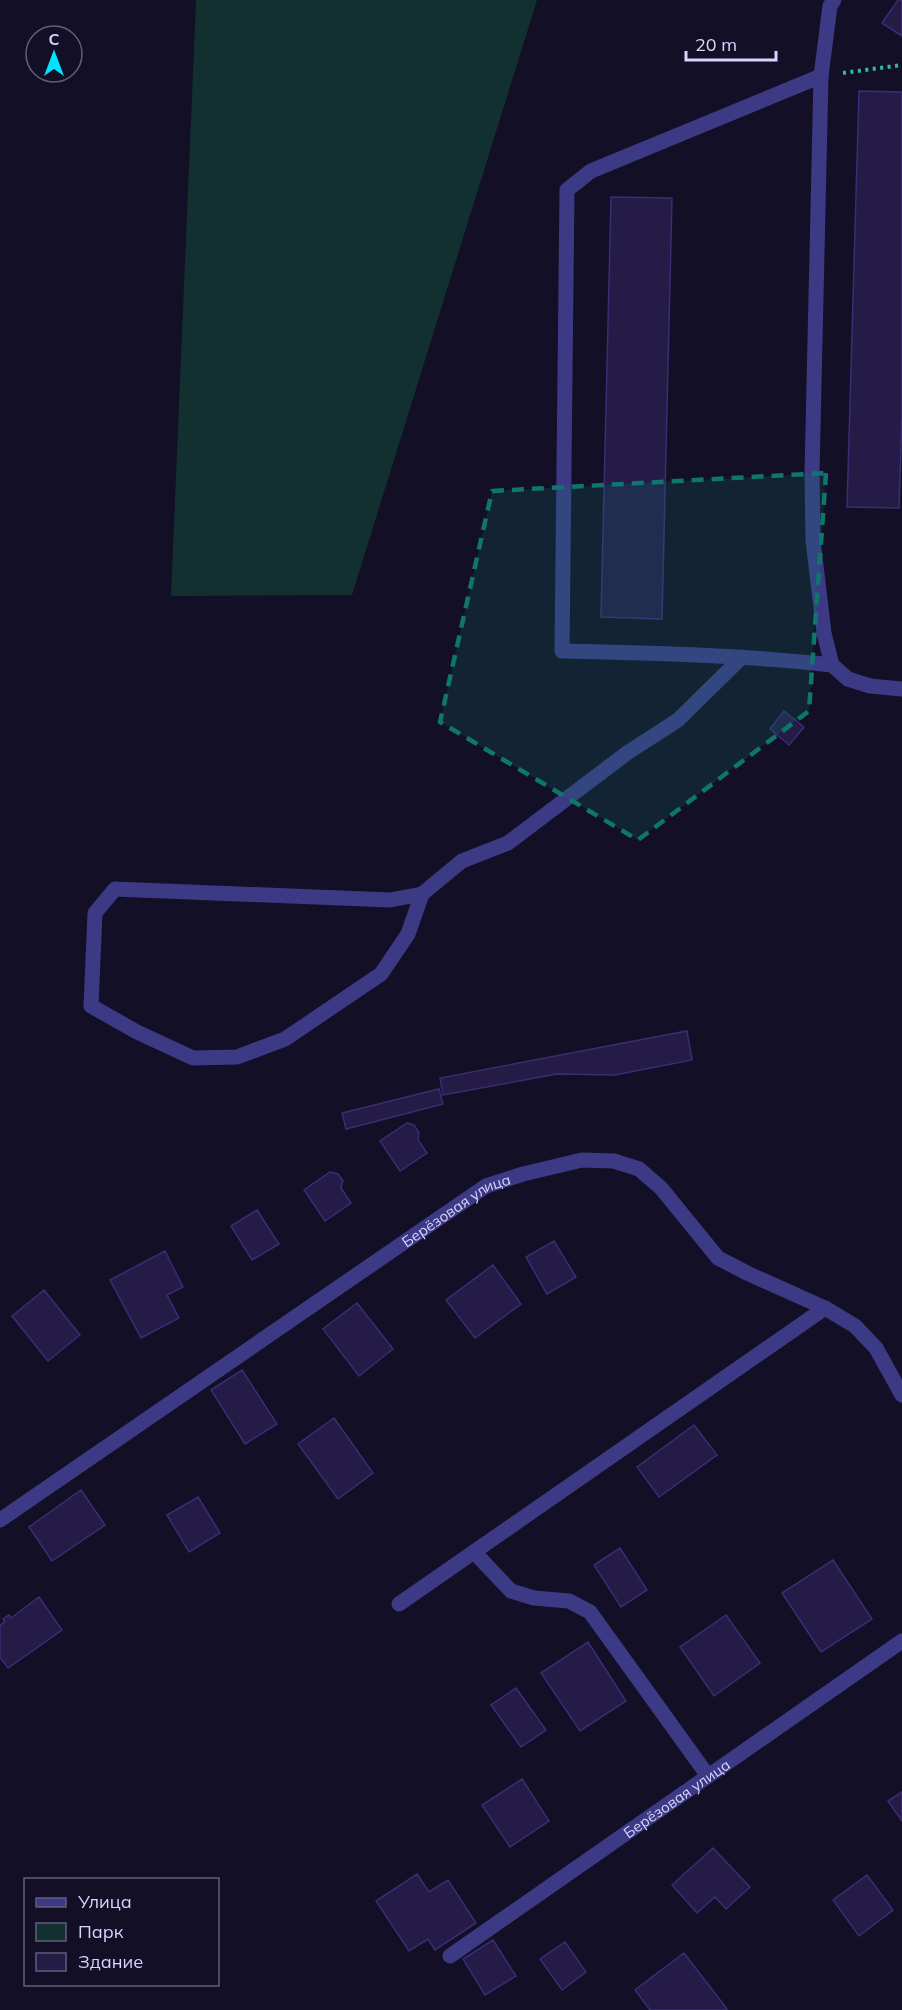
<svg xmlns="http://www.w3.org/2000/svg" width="902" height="2010" font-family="Mulish,sans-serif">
<rect width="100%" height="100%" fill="#130f26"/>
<path fill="#12302f" d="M196,0H537L352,595L171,596Z"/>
<path fill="#241b47" stroke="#3b2d73" stroke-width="1.5" d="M898,0H902V36L882,23Z
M859,91L902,92V414L899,508L847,507Z
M611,197L672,198L662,619L601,617Z
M784,711L804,727L789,745L770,729Z
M687,1031L692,1060L615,1075L557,1074L443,1095L440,1078Z
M439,1089L443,1104L346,1129L342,1113Z
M407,1123L414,1125L419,1133L418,1140L427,1153L400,1171L380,1141Z
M330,1172L338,1174L343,1181L341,1188L351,1203L325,1221L304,1190Z
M257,1210L279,1244L252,1260L231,1226Z
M554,1241L576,1277L547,1294L526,1257Z
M165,1251L183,1287L167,1295L179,1318L141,1338L110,1280Z
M493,1265L521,1304L475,1338L446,1300Z
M44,1290L80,1335L48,1361L12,1316Z
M357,1303L393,1349L359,1376L323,1329Z
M242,1370L277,1424L245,1444L211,1390Z
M334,1418L373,1473L338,1499L298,1444Z
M694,1425L717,1455L659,1497L637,1467Z
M81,1490L105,1525L52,1561L29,1527Z
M198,1497L220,1533L189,1552L167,1515Z
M620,1548L647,1590L621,1607L594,1565Z
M833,1560L872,1619L821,1652L782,1593Z
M39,1597L62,1630L8,1668L0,1657V1625L5,1622L3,1619L9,1615L11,1618Z
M726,1615L760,1663L714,1696L680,1647Z
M588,1642L626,1701L580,1731L541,1673Z
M516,1688L546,1730L521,1747L491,1705Z
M522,1779L549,1821L510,1847L482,1805Z
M902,1792V1821L888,1801Z
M713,1848L750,1887L726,1909L715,1897L697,1913L672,1885Z
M417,1874L429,1892L448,1880L476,1923L435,1950L428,1939L409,1951L376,1901Z
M867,1875L893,1910L859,1936L833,1900Z
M493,1940L516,1976L485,1995L463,1959Z
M565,1942L586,1972L562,1990L540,1959Z
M684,1953L727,2009L726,2010H650L635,1990Z"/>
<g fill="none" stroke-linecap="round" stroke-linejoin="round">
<path stroke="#2fb8b0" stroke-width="4" stroke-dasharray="3 4.5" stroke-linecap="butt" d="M843,73L902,65"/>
<g stroke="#3d3a85" stroke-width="15">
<path d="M834,0L830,6L821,76L812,473L813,540L824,633L832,665L848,679L870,686L902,689"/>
<path d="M821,76L591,171L567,190L562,651C653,653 742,655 832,665"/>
<path d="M422,894L408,934L381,974L285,1039L237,1057L193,1058L137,1032L91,1006L95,913L115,889L390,900L422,894L462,861L508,843L627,753L678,720L742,657"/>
<path id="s1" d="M0,1520L486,1186L523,1174L582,1160L614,1161L639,1169L661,1188L718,1258L749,1274L825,1308L855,1326L876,1348L902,1395"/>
<path d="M474,1552L511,1591L534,1598L569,1601L590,1612L708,1776"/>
<path d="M399,1604L825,1308"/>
<path id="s2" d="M450,1956L902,1641"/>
</g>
</g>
<path fill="#0f766e" fill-opacity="0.2" stroke="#0f766e" stroke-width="4.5" stroke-dasharray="12 8" stroke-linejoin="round" d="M826,473L809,711L638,840L440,722L492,491Z"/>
<g text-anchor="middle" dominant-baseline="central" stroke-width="4.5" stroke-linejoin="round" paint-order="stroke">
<g font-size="15" fill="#d9d4ff" stroke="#130f26">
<text stroke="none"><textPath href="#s1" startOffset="552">Берёзовая улица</textPath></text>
<text stroke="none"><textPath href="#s2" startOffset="276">Берёзовая улица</textPath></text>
</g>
</g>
<rect x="24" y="1878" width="195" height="108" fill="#130f26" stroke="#625e7d" stroke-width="1.5"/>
<rect x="36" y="1898" width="30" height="9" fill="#3d3a85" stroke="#625e7d" stroke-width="1.5"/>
<text x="78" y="1908" font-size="18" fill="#d9d4ff">Улица</text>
<rect x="36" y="1923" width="30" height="18" fill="#12302f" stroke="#625e7d" stroke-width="1.5"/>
<text x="78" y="1938" font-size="18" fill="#d9d4ff">Парк</text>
<rect x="36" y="1953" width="30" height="18" fill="#241b47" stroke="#625e7d" stroke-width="1.5"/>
<text x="78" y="1968" font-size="18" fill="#d9d4ff">Здание</text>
<g transform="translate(54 54)"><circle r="28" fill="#130f26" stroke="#625e7d" stroke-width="1.5"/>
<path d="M0-4.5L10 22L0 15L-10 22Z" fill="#00e5ff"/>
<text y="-9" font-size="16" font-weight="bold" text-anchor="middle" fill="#d9d4ff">С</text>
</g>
<path d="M686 51v9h90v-9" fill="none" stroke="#d9d4ff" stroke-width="3"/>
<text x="695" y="51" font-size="18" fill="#d9d4ff" stroke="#130f26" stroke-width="4.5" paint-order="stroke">20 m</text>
</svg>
